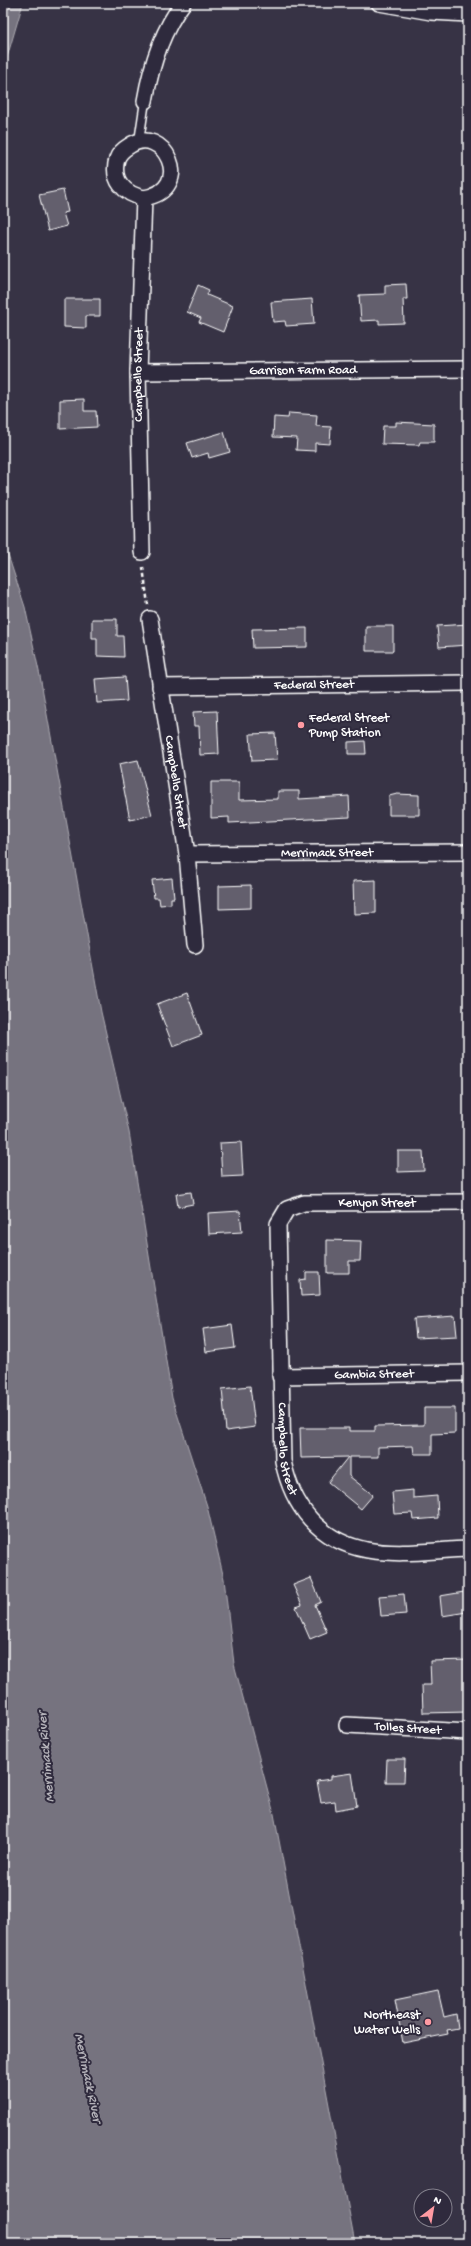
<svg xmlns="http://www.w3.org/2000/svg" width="471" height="2246" font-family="'Gochi Hand',sans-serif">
<rect width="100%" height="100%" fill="#373345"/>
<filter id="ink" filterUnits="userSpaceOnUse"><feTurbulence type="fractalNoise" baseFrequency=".025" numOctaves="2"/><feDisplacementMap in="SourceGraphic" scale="8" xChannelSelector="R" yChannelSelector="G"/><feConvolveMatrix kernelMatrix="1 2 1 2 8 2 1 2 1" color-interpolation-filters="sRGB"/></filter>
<g filter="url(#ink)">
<path fill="#76737f" stroke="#adabb2" d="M3,3H23L3,71Z
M3,540L25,607L40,676L101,1012L129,1132L172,1398L207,1506L224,1579L234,1664L274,1814L355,2243H3Z"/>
<path fill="#635f6d" stroke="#fff" d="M63,190L68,212L63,213L67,226L48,231L39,195Z
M406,284L407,299H403L404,323L379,324V320L361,321L359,295L385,294V285Z
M198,285L209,290L207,295L233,306L223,332L199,322L201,318L187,312Z
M64,299H100V316H86V328L64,327Z
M312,299L314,324L286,326L285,321L273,322L271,302Z
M84,399V411H96L97,427L60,429V400Z
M289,413L317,415L316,426L331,427L330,444L315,443V451L296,450L297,438L273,437L274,417L288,418Z
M396,422L434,424V442H420L419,445L382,444L383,426H396Z
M224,432L230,452L209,458L208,453L192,458L187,443Z
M92,619H117V636H123L124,657L97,656V638H92Z
M468,624V645L439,647L437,626Z
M366,626H393V651H366Z
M307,628V647L253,648L252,629Z
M125,677L127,701L97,703L95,679Z
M217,711L219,754L200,755L199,726H194L193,712Z
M275,733L277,760L252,761L250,734Z
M365,741L366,754H348V742Z
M138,760L152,815L130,820L119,764Z
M211,782H239V800L278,799V791H299V799L349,796L350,817L229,823V817L211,818Z
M397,794L419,795V815H389V796Z
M172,878L174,898H171V904L160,905L159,898H154L152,880Z
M376,880V913L354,914L353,881Z
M251,885V908L219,909V886Z
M187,993L202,1035L173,1046L157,1004Z
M241,1142L243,1176L222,1177L220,1143Z
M398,1151H423L424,1171L398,1172Z
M191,1192L193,1204L178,1207L176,1194Z
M240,1211L242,1232L209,1234L208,1213Z
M327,1240L361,1241L360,1261H349V1273H327Z
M306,1272H319L320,1295L301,1296L300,1280L306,1279Z
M455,1316L457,1336L416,1338L414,1319Z
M232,1325L235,1348L206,1352L203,1329Z
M250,1386L255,1427L226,1431L222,1389Z
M424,1408H455V1433L432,1434V1454H414L413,1446L378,1447V1457H349V1476L373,1495L361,1509L328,1482L348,1457L301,1458L300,1428H349V1431H375V1426L424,1425Z
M413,1490V1498L437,1496L438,1518L413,1520L412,1513L394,1514L392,1492Z
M311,1578L321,1602L315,1605L327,1632L310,1639L296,1607L302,1605L293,1585Z
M464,1592L467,1612L442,1616L440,1596Z
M404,1594L406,1614L381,1616L379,1596Z
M468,1660V1712L423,1713L422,1685H431L430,1661Z
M387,1759H405L404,1782H386Z
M352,1773L357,1806L336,1810L335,1801L321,1803L317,1781L331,1779V1776Z
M438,1991L444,2017L456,2014L458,2028L447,2030L448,2034L403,2043L395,2000Z"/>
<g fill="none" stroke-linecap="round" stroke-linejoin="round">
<g stroke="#fff" stroke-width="11">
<path id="service" d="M139,141L145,101"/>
</g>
<g stroke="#fff" stroke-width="18">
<g id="minor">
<path d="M379,3L431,12L468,14"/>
<path d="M145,101C151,66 161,32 183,3"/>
<path id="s1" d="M138,372L468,369"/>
<path id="s2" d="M142,552L138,372L144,198C124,194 111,180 117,159C119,153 124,149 129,146C163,122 197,189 144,198"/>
<path id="s3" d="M150,619L187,854L195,945"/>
<path id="s4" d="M160,687L468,683"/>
<path id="s5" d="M187,854L468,852"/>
<path id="s6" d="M468,1202L304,1203L287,1209L278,1224L283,1461C292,1506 319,1541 367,1550C399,1556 436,1550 468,1549"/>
<path id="s7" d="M280,1376L468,1373"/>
<path id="s8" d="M347,1725L468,1732"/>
</g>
</g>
<path stroke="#fff" stroke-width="2.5" stroke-dasharray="4 3" stroke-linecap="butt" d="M143,567L148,605"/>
<use href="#service" stroke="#2f2a3d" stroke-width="8"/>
<use href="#minor" stroke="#2f2a3d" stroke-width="15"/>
</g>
</g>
<g fill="#ff9aa2" stroke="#2f2a3d" stroke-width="1.5">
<circle cx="301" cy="725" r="4"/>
<circle cx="428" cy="2022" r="4"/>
</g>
<g text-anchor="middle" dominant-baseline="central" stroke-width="4" stroke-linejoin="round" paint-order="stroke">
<g font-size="13" fill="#fff" stroke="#2f2a3d">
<text stroke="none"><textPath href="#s1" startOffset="165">Garrison Farm Road</textPath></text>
<text stroke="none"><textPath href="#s2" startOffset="177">Campbello Street</textPath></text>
<text stroke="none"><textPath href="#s4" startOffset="154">Federal Street</textPath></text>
<text stroke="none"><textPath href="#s3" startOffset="165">Campbello Street</textPath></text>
<text stroke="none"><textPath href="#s5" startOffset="140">Merrimack Street</textPath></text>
<text x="377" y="1203">Kenyon Street</text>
<text stroke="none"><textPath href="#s7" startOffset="94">Gambia Street</textPath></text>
<text stroke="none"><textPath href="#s6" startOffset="425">Campbello Street</textPath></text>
<text stroke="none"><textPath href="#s8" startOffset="61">Tolles Street</textPath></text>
</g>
<g font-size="13" fill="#fff" stroke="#2f2a3d" text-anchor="start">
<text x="309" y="718">Federal Street<tspan x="309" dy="15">Pump Station</tspan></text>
<text x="420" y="2015" text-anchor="end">Northeast<tspan x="420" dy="15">Water Wells</tspan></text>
</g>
<g font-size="14" font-style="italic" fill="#b4b2b9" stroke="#2f2a3d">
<text transform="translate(47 1757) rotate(-95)">Merrimack River</text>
<text transform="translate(87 2078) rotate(78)">Merrimack River</text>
</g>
</g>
<rect width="471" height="2246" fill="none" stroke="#2f2a3d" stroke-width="16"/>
<rect x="8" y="8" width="455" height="2230" fill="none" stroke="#fff" stroke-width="1.5" filter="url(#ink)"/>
<g transform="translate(433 2208) rotate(31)"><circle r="19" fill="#2f2a3d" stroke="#827f8b"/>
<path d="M0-3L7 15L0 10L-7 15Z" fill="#ff9aa2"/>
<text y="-6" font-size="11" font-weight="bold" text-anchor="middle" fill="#ffffff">N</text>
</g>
</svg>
